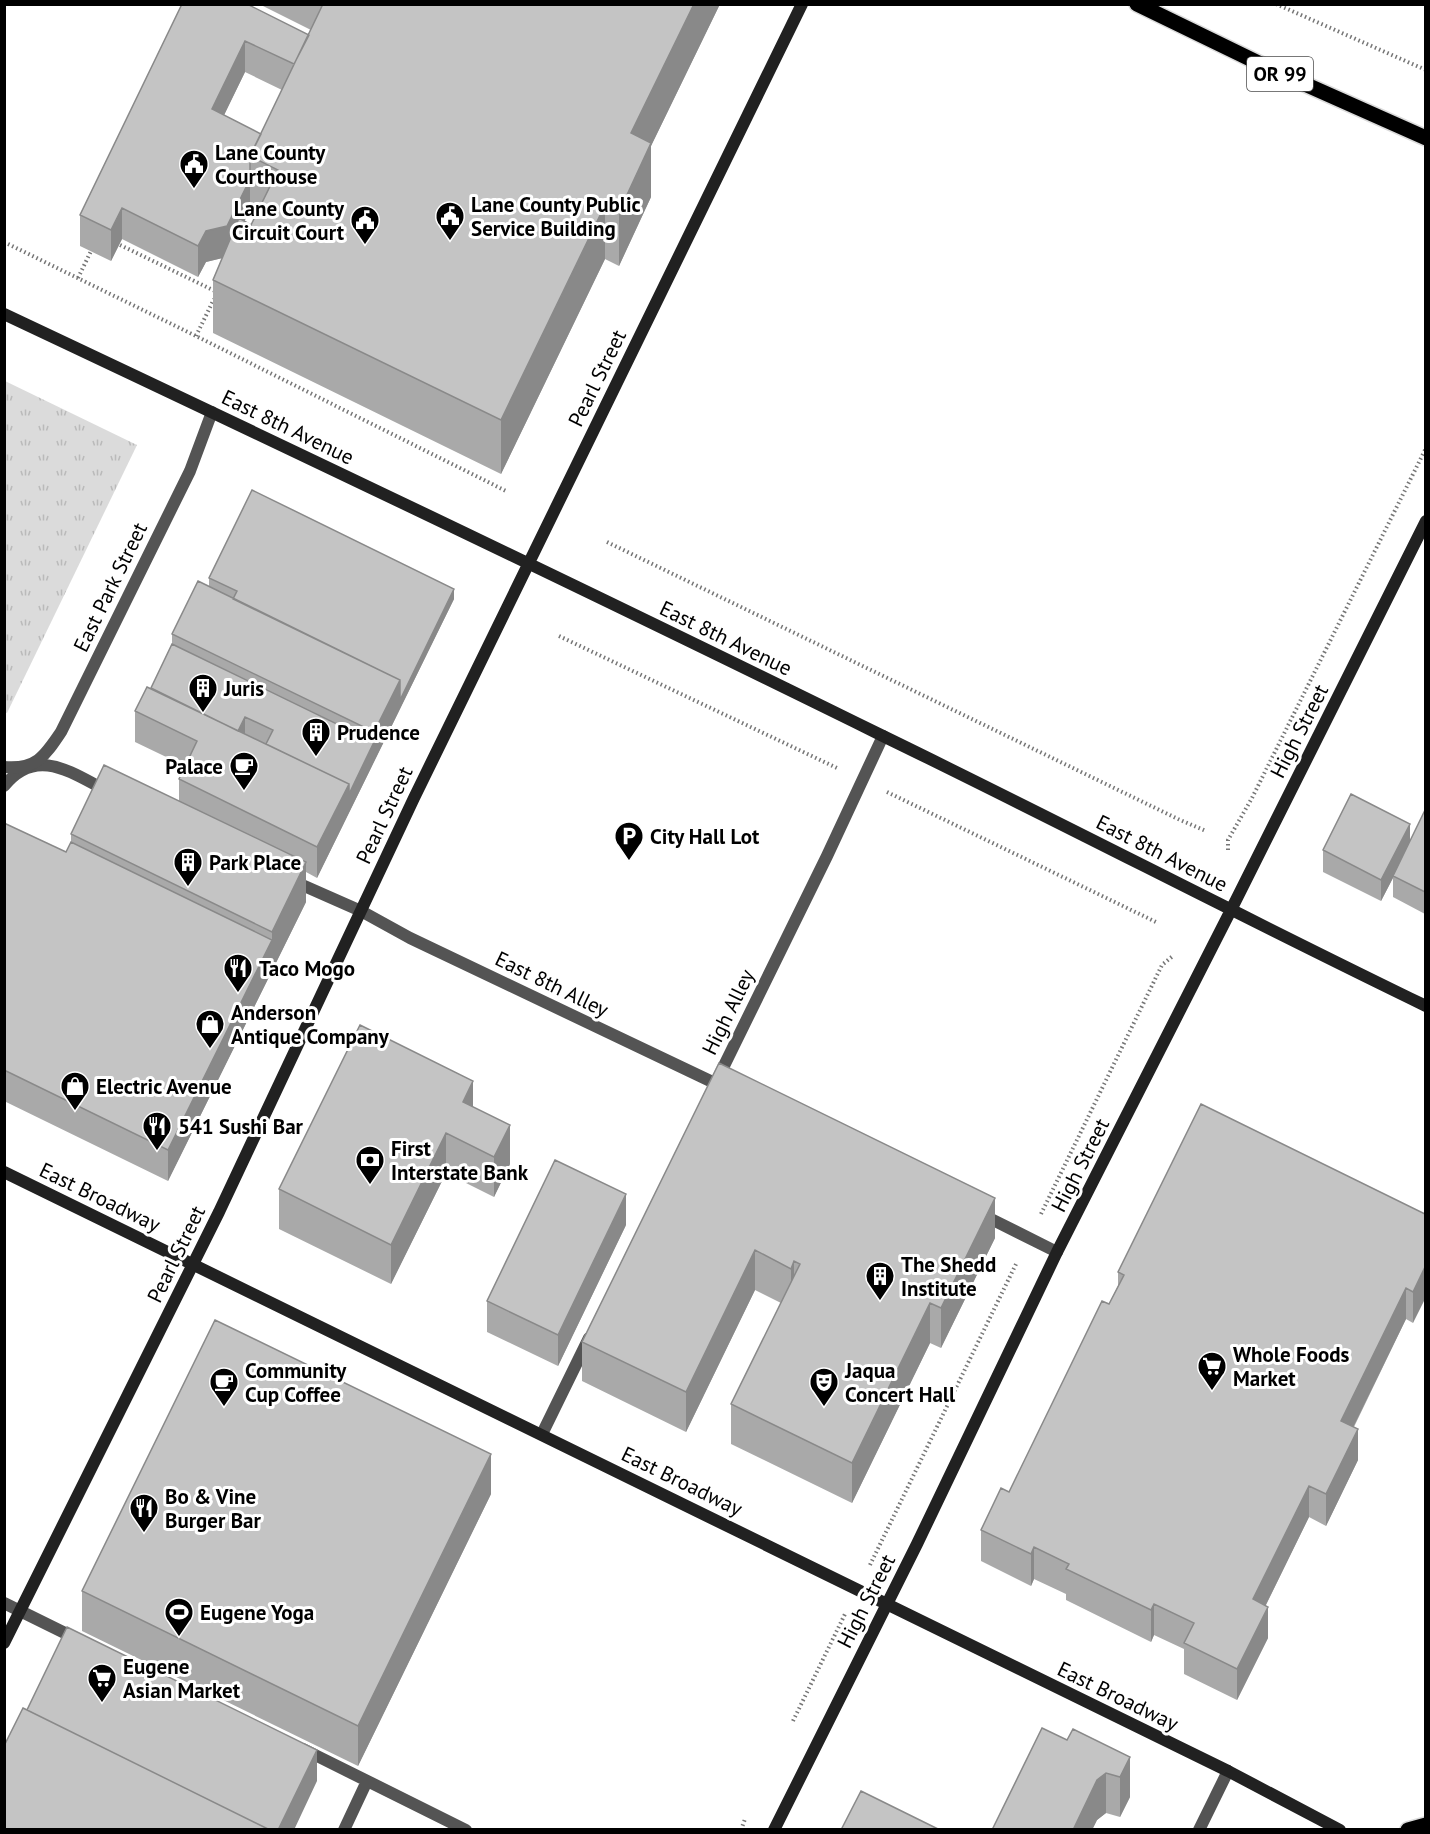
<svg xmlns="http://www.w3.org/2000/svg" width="1430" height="1834" font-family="'PT Sans',sans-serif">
<defs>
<pattern id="park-tufts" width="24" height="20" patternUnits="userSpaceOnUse" patternTransform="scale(1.5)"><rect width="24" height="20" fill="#dbdbdb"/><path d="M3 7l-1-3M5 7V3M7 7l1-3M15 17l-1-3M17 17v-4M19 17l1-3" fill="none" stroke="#bababa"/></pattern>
</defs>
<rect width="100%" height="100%" fill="#fff"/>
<path fill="url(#park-tufts)" d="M5,381L137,445L7,713L4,712Z"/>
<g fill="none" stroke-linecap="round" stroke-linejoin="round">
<g stroke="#dbdbdb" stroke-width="18">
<path id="primary" d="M1137,4L1271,69L1426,138
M1408,1830L1426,1825"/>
</g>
<path stroke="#767676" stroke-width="4" stroke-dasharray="1.5 3" stroke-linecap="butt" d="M1276,4L1426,70
M4,242L196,336L506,491
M116,243L217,292
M78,278L92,249
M196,336L214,299
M607,542L1178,819L1206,831
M559,636L837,768
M887,792L1156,922
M1228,850V840L1252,798L1426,448
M1041,1214L1162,965L1174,955
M870,1565L1016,1264
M793,1721L845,1614
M741,1830L745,1819"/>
<path stroke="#545454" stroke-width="12" d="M4,786C37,745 73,774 109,792
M293,881L361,911L410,938L723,1087
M718,1078L827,856L883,736
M981,1214L1057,1252
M542,1434L589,1338
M4,1603L77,1639
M303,1749L466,1830
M344,1830L367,1781
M1199,1830L1228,1771"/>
<path stroke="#545454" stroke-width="12" d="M4,767C36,770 45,756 61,732L190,471L212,412"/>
<path stroke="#212121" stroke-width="12" d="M4,314C299,453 593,593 885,737C1066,825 1244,918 1426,1006
M4,1172L1228,1771L1340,1830
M4,1643L219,1212L414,798L802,4
M774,1830L917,1544L1057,1252L1231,910L1426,521"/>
<use href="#primary" stroke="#000" stroke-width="15"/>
</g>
<path fill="#a9a9a9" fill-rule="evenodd" d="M182,4L309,35L311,30L259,4H720L651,146V197L619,266L605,259L501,474L213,333V280L222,258L206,262L198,277L122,239L111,261L80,246V215ZM245,72L282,90L261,134L224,115ZM250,210L257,213L251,225L244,221Z
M209,578L454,599L317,878L306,872V902L168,1181L4,1101V823L66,852L71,842V834L179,801V779L185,766L135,742V711L151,688L172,644V634L209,587Z
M1425,810V914L1393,897V878L1381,901L1323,872V850L1410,843Z
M719,1063L995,1238L941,1348L930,1343L852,1503L731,1444V1404L781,1303L755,1290L686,1432L582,1381V1342Z
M473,1107L510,1164L494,1197L446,1173L391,1284L279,1229V1189Z
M1425,1214L1413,1323L1406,1319L1354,1427L1358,1460L1326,1526L1309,1517L1266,1605L1268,1638L1237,1700L1184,1674V1649L1154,1635L1151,1642L1066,1600V1594L1034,1579L1031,1586L981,1561V1530L1009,1492L1109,1304L1118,1286V1272Z
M626,1225L558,1366L487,1332V1301Z
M491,1494L358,1766L82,1631V1591Z
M1067,1740L1130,1757V1797L1120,1817L1106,1813L1097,1820L1092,1830H992Z"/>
<path fill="#898989" d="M694,4H720L651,146V197L619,266V212L631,133Z
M245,41V72L212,140V109Z
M250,179V210L227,257L206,262L198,277V246L206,231Z
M605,205V259L501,474V420Z
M122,208V239L111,261V230Z
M454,589V599L317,878V847L349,784L374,742V732L400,680Z
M245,717V738L234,739Z
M1410,824V845L1381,901V880Z
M306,862V902L272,971V932Z
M272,940V971L168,1181V1150Z
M473,1081V1120L463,1102Z
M510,1125V1164L494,1197V1157Z
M446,1133V1173L391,1284V1245Z
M626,1194V1225L558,1366V1335Z
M995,1198V1238L941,1348V1308Z
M755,1250V1290L686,1432V1392Z
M794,1261V1301L791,1308V1269Z
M1425,1267V1299L1413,1323V1292Z
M1406,1288V1319L1341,1452V1421Z
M930,1303V1343L852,1503V1463Z
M1358,1429V1460L1326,1526V1494Z
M491,1454V1494L358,1766V1726Z
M1309,1486V1517L1253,1631V1599Z
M1034,1547V1579L1031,1586V1554Z
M1154,1604V1635L1151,1642V1610Z
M1268,1607V1638L1237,1700V1669Z
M317,1750V1781L294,1830H278Z
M1130,1757V1797L1120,1817V1777Z
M1106,1773V1813L1097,1820L1092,1830H1073L1097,1780Z"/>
<path fill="#c4c4c4" stroke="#898989" stroke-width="1.5" d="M182,4H247L309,35L294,64L245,41L212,109L261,134L250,156V179L227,226L206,231L198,246L122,208L111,230L80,215Z
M323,4H694L631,133L651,143L619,212L605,205L501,420L213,280L239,218L251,225L278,170L250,156Z
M252,490L454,589L400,700V680L233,599L237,591L209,578Z
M198,581L400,680L374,732L172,634Z
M172,644L374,742L349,794V784L266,744L273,730L245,717L238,731L151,688Z
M147,687L349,784L317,847L179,779L197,741L135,711Z
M104,765L306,862L272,932L71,834Z
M1351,794L1410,824L1381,880L1323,850Z
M1425,810V892L1393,876Z
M4,823L66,852L71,842L272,940L168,1150L4,1070Z
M360,1025L473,1081L463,1102L510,1125L494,1157L446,1133L391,1245L279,1189Z
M719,1063L995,1198L941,1308L930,1303L852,1463L731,1404L800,1264L794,1261L791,1269L755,1250L686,1392L582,1342Z
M1201,1104L1425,1214V1267L1413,1292L1406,1288L1341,1421L1358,1429L1326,1494L1309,1486L1253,1599L1268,1607L1237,1669L1184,1643L1194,1623L1154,1604L1151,1610L1066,1569L1069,1564L1034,1547L1031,1554L981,1530L1001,1488L1009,1492L1102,1301L1109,1304L1124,1275L1118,1272Z
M555,1160L626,1194L558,1335L487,1301Z
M215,1320L491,1454L358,1726L82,1591Z
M67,1627L317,1750L278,1830H270L27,1710Z
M23,1708L270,1830H4V1746Z
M1042,1728L1067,1740L1073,1729L1130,1757L1120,1777L1106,1773L1097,1780L1073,1830H992Z
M861,1791L940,1830H841Z"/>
<defs>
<g id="civic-pin" transform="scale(1.5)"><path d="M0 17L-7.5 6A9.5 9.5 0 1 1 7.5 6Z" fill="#000" stroke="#fff"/><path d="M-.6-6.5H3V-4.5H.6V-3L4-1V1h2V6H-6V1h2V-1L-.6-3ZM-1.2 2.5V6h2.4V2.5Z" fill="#fff"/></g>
<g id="building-pin" transform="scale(1.5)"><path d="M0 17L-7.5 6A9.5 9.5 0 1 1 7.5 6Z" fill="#000" stroke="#fff"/><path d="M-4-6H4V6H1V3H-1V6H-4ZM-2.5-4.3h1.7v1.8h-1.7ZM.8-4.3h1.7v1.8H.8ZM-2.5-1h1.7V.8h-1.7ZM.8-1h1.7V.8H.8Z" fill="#fff"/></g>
<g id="cafe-pin" transform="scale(1.5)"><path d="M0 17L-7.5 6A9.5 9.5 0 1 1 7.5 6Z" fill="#000" stroke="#fff"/><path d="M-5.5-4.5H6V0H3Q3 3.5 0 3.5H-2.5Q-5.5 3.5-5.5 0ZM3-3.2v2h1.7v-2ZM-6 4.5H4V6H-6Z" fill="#fff"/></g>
<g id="parking-pin" transform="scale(1.5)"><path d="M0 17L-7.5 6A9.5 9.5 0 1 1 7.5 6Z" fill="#000" stroke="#fff"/><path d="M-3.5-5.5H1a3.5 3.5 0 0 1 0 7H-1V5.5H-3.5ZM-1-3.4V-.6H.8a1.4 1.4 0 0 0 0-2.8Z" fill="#fff"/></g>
<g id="restaurant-pin" transform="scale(1.5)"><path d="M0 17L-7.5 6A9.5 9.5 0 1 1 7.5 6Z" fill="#000" stroke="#fff"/><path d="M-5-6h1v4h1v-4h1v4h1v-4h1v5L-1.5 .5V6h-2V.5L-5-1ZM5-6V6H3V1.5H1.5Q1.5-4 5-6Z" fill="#fff"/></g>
<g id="shop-pin" transform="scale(1.5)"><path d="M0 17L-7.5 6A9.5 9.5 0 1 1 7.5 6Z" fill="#000" stroke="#fff"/><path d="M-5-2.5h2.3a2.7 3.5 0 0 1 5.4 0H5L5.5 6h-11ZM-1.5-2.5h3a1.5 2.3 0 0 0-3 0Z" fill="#fff"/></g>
<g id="bank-pin" transform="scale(1.5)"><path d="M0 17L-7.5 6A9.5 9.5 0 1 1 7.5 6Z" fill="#000" stroke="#fff"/><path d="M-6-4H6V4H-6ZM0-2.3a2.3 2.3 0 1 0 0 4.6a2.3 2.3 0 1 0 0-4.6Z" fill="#fff"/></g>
<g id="supermarket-pin" transform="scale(1.5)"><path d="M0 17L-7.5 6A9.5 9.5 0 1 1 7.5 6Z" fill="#000" stroke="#fff"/><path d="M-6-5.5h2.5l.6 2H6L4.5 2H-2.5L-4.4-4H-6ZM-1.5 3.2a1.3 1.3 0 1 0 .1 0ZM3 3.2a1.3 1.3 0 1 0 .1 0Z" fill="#fff"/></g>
<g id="theatre-pin" transform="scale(1.5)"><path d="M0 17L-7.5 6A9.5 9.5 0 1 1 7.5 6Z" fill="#000" stroke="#fff"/><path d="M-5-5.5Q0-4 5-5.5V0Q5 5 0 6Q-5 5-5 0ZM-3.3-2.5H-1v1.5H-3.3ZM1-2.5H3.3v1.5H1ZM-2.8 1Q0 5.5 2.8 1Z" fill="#fff"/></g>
<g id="stadium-pin" transform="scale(1.5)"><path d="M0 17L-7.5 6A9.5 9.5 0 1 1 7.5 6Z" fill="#000" stroke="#fff"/><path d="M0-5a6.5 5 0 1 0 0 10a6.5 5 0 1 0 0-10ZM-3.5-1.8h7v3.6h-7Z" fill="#fff"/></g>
</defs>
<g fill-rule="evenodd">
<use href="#civic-pin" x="194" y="164"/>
<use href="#civic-pin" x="450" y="216"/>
<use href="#civic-pin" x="365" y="220"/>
<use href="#building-pin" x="203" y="688"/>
<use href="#building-pin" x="316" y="732"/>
<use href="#cafe-pin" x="244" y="766"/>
<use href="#parking-pin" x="629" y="836"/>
<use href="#building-pin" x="188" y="862"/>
<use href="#restaurant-pin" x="238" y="968"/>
<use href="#shop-pin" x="210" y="1024"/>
<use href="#shop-pin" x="75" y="1086"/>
<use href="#restaurant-pin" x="157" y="1126"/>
<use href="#bank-pin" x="370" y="1160"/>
<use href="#building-pin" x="880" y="1276"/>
<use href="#supermarket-pin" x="1212" y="1366"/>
<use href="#cafe-pin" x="224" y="1382"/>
<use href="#theatre-pin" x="824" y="1382"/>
<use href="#restaurant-pin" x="144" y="1508"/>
<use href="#stadium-pin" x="179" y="1612"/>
<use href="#supermarket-pin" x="102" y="1678"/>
</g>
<g text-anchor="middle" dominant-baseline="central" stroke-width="6" stroke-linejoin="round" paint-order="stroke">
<rect fill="#fff" stroke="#4c4c4c" stroke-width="1.5" x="1247" y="57" width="66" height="34" rx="4.5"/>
<g font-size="20" font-weight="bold" fill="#000">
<text x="1280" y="74">OR 99</text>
</g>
<g font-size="21" font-weight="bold" fill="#000" stroke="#fff" text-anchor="start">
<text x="215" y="152">Lane County<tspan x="215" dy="24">Courthouse</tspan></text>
<text x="471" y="204">Lane County Public<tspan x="471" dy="24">Service Building</tspan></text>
<text x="344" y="208" text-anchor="end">Lane County<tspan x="344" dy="24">Circuit Court</tspan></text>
<text x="224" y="688">Juris</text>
<text x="337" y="732">Prudence</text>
<text x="223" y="766" text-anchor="end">Palace</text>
<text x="650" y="836">City Hall Lot</text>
<text x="209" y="862">Park Place</text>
<text x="259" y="968">Taco Mogo</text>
<text x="231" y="1012">Anderson<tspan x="231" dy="24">Antique Company</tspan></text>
<text x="96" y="1086">Electric Avenue</text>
<text x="178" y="1126">541 Sushi Bar</text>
<text x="391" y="1148">First<tspan x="391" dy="24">Interstate Bank</tspan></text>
<text x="901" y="1264">The Shedd<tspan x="901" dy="24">Institute</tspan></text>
<text x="1233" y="1354">Whole Foods<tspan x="1233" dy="24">Market</tspan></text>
<text x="245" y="1370">Community<tspan x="245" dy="24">Cup Coffee</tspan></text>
<text x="845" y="1370">Jaqua<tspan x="845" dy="24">Concert Hall</tspan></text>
<text x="165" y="1496">Bo &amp; Vine<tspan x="165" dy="24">Burger Bar</tspan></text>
<text x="200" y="1612">Eugene Yoga</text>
<text x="123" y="1666">Eugene<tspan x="123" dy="24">Asian Market</tspan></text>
</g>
<g font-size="21" fill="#000" stroke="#fff">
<text transform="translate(597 378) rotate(-64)">Pearl Street</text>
<text transform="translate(288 427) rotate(26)">East 8th Avenue</text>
<text transform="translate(110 587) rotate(-64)">East Park Street</text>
<text transform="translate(726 638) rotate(26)">East 8th Avenue</text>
<text transform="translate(1299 731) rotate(-63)">High Street</text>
<text transform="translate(384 815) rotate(-65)">Pearl Street</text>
<text transform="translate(1162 853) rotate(27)">East 8th Avenue</text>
<text transform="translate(552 984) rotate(26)">East 8th Alley</text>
<text transform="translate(728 1012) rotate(-64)">High Alley</text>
<text transform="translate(1080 1165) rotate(-63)">High Street</text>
<text transform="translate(100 1197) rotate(26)">East Broadway</text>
<text transform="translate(176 1254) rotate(-64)">Pearl Street</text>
<text transform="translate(682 1481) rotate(26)">East Broadway</text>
<text transform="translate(866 1601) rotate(-63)">High Street</text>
<text transform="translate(1118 1696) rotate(26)">East Broadway</text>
</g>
</g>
<rect width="1430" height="1834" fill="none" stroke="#000000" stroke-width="12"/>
</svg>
